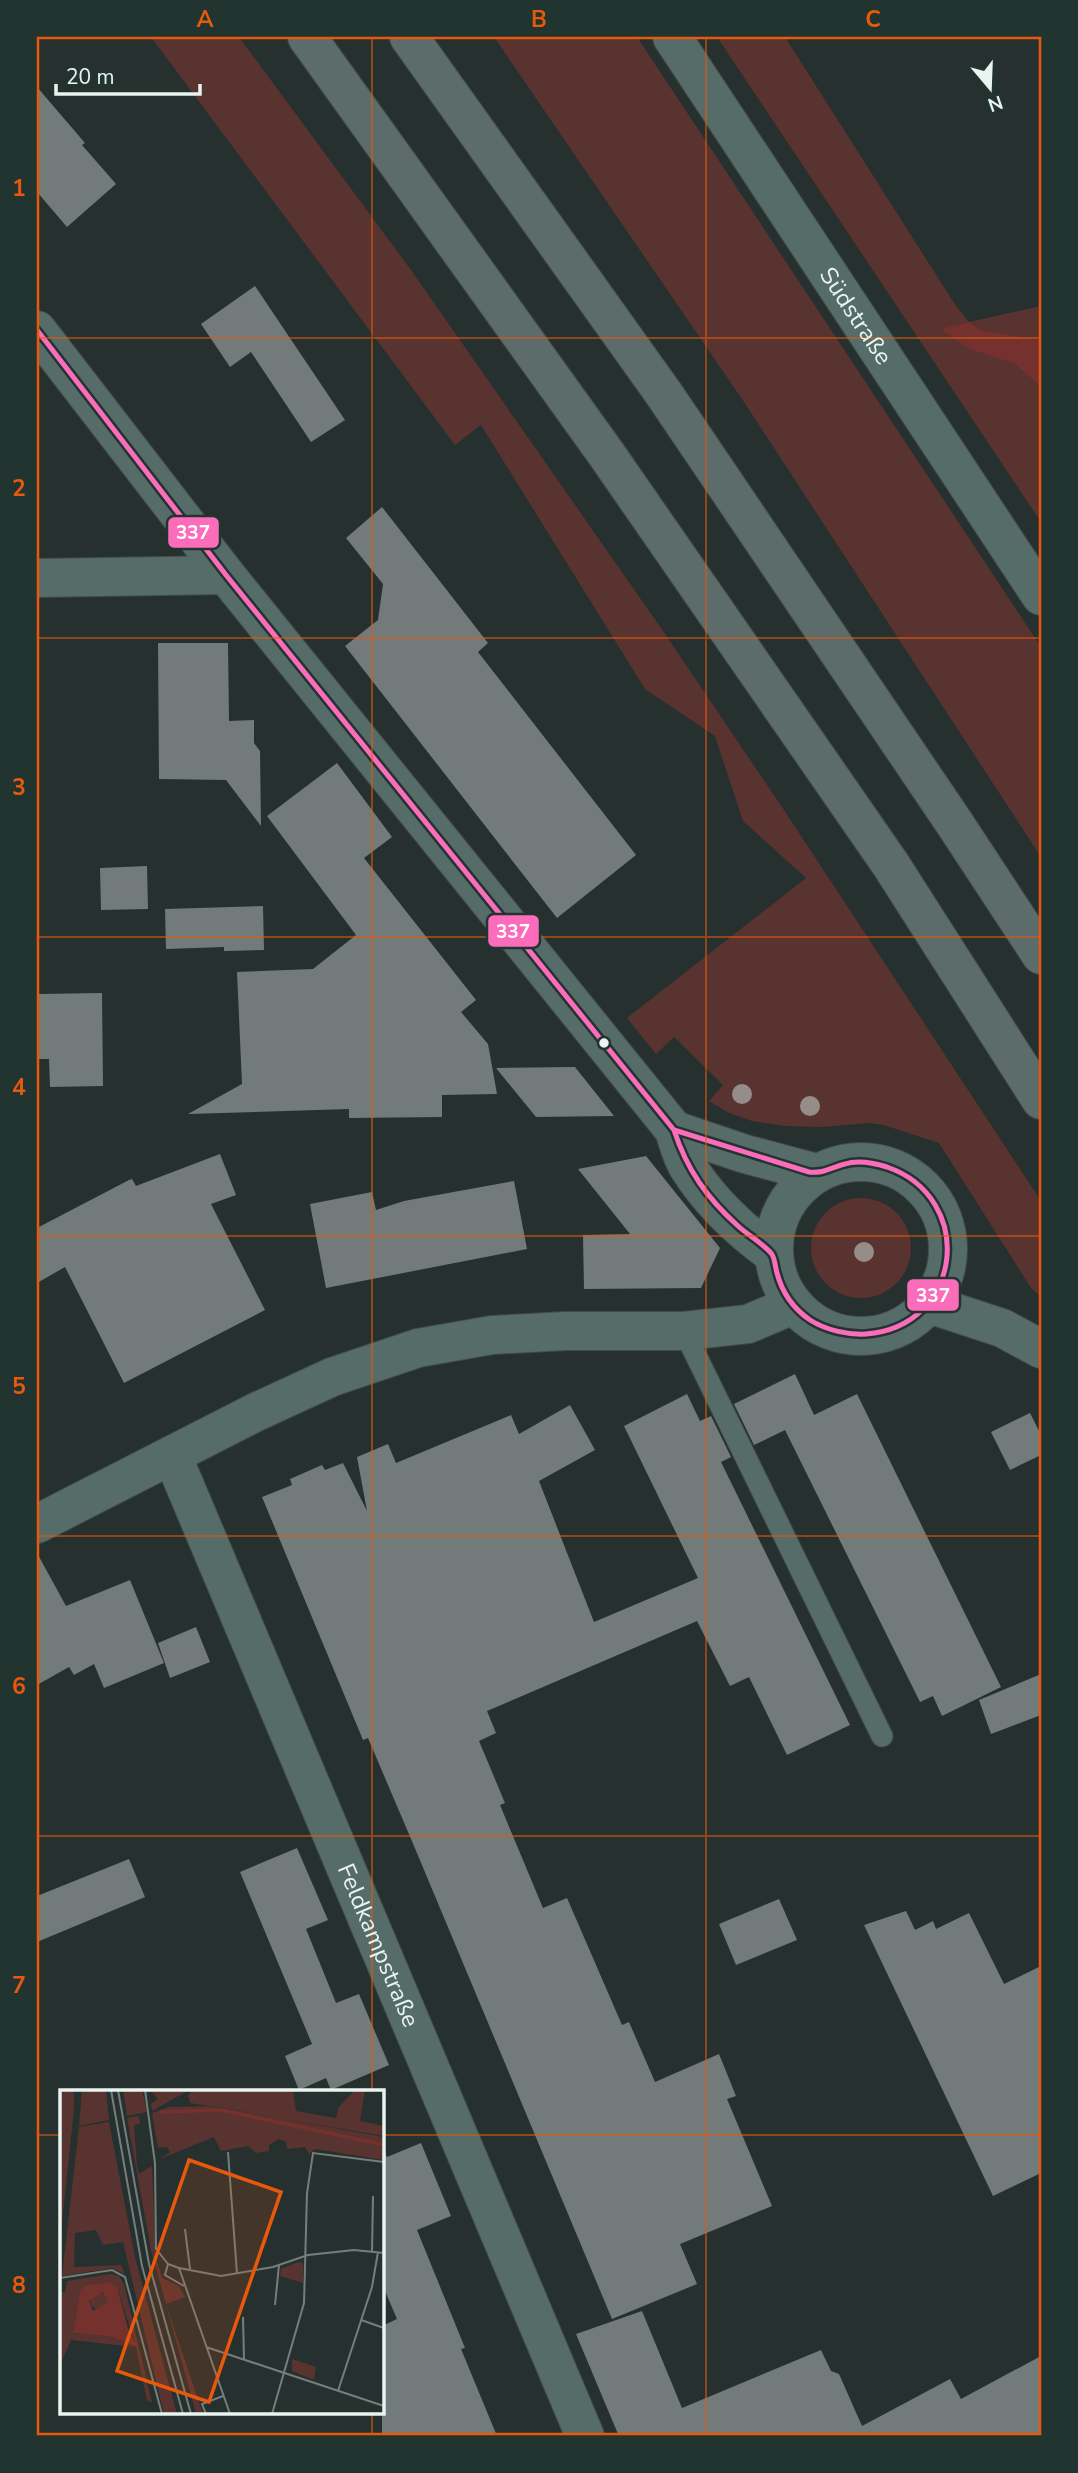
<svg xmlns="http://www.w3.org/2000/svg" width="1078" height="2473" font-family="'Nunito Sans',sans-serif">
<rect width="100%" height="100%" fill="#26302e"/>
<path fill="#59332f" d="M151,37H239L411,270L661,628L782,807L1041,1201V1297L1031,1288L939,1143L884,1125L869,1123L821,1127L785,1126L752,1121L729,1113L709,1101L723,1085L674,1037L656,1054L627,1018L806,878L743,821L715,736L645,689L481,425L455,445Z
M494,37H637L1041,647V857L746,405Z
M717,37H785L954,303L969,322L1041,306V340L981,330L970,322L1003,358L1013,363L1041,387V522Z
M811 1248a50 50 0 1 1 100 0a50 50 0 1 1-100 0Z"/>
<path fill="#75312d" d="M970,322L981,330L1041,340V387L1013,363L970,349L941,329Z"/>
<path fill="#727b79" d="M37,87L85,143L82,145L116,184L67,227L37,192Z
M255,286L345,420L311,442L251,352L230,367L201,324Z
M382,507L488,643L478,652L636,855L557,918L345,646L378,620L383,584L346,538Z
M158,643H228L229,721L254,720V743L260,751L261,826L226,780L159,779Z
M337,763L392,837L364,858L476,1000L461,1012L488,1044L497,1094L442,1095V1117L349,1118V1109L188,1114L242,1084L237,972L313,969L356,935L267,816Z
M147,866L148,909L101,910L100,868Z
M263,906L264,950L224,951V947L166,949L165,909Z
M102,993L103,1086L50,1087L49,1059H39V994Z
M575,1067L614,1116L536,1117L496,1068Z
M220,1154L236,1195L211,1204L265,1310L124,1383L65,1267L37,1283V1228L129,1180L132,1179L136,1186Z
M646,1156L720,1248L701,1288L584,1289L583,1235L630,1234L578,1169Z
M514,1181L527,1249L326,1288L310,1204L372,1192L376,1210L404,1201Z
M795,1374L814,1415L857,1394L1001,1687L942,1716L933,1696L920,1702L785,1430L754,1445L734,1404Z
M687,1394L700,1421L711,1416L731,1457L721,1462L850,1725L787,1755L749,1677L730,1686L697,1621L487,1711L496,1733L479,1741L505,1803L500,1805L543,1908L567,1898L622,2025L629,2022L655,2082L719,2054L736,2096L727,2099L772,2206L680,2244L697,2284L612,2319L414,1846L368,1738L363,1740L262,1497L292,1485L290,1479L322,1465L325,1470L343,1463L367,1511L357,1457L388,1444L396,1463L511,1415L519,1434L570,1405L595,1450L539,1481L594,1622L698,1578L624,1426Z
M1030,1413L1041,1435V1455L1010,1470L991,1432Z
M37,1553L66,1606L130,1580L164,1663L104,1688L94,1664L74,1675L69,1667L37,1685Z
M196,1627L210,1662L170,1678L158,1643Z
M1041,1674V1715L991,1734L979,1700Z
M297,1848L328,1920L306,1929L336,2003L359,1994L389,2065L331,2090L326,2078L299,2090L285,2056L312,2044L240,1872Z
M129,1859L145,1897L37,1942V1896Z
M779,1899L797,1940L736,1965L719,1924Z
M906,1911L915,1930L933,1921L936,1929L969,1913L1004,1984L1041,1966V2173L993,2196L864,1925Z
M421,2143L451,2216L417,2230L465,2348L461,2349L497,2436H382V2326L397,2319L382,2284V2147L387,2157Z
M642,2311L682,2408L821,2350L831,2371L839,2374L862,2426L950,2379L961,2399L1041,2356V2436H616L618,2434L576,2334Z"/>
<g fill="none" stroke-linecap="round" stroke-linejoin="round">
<g stroke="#424b48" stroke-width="23">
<path id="service" d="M684,1331L882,1736"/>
</g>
<g stroke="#424b48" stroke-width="40">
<g id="minor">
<path d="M37,330L226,575L674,1130C678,1142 681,1156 688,1167C710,1202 740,1230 773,1254"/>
<path d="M37,578L226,575"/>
<path d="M674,1130L745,1154L817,1173"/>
<circle cx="861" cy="1249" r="87"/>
<path d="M929,1304L1002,1328L1041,1349"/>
<path id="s1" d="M172,1455L585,2436"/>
<path d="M37,1524L256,1412L332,1377L418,1348L492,1335L566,1331H684L748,1324L793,1305"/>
</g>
</g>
<g stroke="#424b48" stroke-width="40">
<g id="tertiary">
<path id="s2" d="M672,37L1041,596"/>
</g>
</g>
<g stroke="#424b48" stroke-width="40">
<path id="motorway" d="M307,37L607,455L891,865L1041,1100
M409,37L664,394L955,824L1041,955"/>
</g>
<use href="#service" stroke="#566c68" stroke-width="21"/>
<use href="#minor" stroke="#566c68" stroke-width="38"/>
<use href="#tertiary" stroke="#566c68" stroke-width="38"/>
<use href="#motorway" stroke="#5c6c6a" stroke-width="38"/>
<g stroke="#223430" stroke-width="10">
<path id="bus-1" d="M37,330L226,575L674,1130
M674,1130L809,1172C823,1174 832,1167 845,1164C857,1160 874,1163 887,1167C977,1198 963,1327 866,1334C847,1335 826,1330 810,1320C794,1309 782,1292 777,1273C775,1267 775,1257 771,1253C762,1243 748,1235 738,1226C707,1198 687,1170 674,1130Z"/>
</g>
<use href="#bus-1" stroke="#fb6dba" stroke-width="5"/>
</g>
<g fill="#968d8a">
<circle cx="742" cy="1094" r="10"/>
<circle cx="810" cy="1106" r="10"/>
<circle cx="864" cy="1252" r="10"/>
</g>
<path fill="none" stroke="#e8590c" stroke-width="2" stroke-opacity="0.55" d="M372,37V2092M706,37V2436M37,338H1041M37,638H1041M37,937H1041M37,1236H1041M37,1536H1041M37,1836H1041M37,2135H61M382,2135H1041M372,2412V2436"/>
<circle fill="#e9f4f1" stroke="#223430" stroke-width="2.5" cx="604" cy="1043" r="6"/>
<g text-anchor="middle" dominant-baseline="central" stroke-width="7" stroke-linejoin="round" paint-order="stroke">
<g font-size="24" fill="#e9f4f1" stroke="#223430">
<text stroke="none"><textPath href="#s2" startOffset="334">Südstraße</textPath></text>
<text stroke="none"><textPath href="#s1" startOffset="532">Feldkampstraße</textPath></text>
</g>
</g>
<g transform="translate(60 2090)">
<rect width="324" height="324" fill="#26302e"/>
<path d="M0,0H14V19L0,152ZM22,0H46L49,30L19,36ZM63,0H82L87,22L67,26ZM90,0H129L92,21L91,14L98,9ZM133,0H233L236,21L276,28L279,17L295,0H305L300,31L324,36V46L130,13L128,5ZM151,16L324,47V70L255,59L249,64L245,57L227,59L226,52L219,49L209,55V61L196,63L188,56L161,61L154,47L100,69L110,62L107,57L98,58L92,23L109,17ZM79,26L80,34L74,35L77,76L79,84L92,76L96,168L102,188L119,196L125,207L106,214L143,324H136L91,160L67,28ZM49,32L75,167L117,324H104L63,152L43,155L36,140L15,143L14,177L61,175L65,184L52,178L2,186L19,37ZM238,172L243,173V193L220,186L221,179ZM50,184L59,186L64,194L92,312L87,311L76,257L11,250L0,275V202H5L7,191ZM50,192L58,200L76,257L48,246L13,243L20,200L25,195ZM30 211a9 9 0 1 1 18 0a9 9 0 1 1-18 0ZM232,269L256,277L254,290L232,281Z" fill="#59332f" fill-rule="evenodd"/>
<path d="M50,192L57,197L69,242L78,257L48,246L13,243L20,200L25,195ZM43,202L48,212L33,221L29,211Z" fill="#75312d" fill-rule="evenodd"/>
<path fill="none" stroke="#75312d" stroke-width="3.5" d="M100,22L162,20L324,55"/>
<path fill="none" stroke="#747e7c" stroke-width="2" d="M51,0L82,176L123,324M58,0L89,174L131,324M85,0L95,73L96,159L108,174M168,62L177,184M125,139L130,179M312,162L313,106M108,174L119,178L170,324M108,174L105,185L124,196M119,178L161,186L213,177L248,165L294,160L324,163M0,188L52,180L65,187L102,324M215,215L219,175M183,227L184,269M301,230L324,238M146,257L324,316M278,301L312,197L318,162M146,324L142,314L163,306M212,324L244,213L247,103L253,63L324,72"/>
<path fill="#e8590c" fill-opacity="0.15" stroke="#e8590c" stroke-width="3.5" d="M129,70L221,102L149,312L57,281Z"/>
<rect width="324" height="324" fill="none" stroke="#e9f4f1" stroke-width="3.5"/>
</g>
<g stroke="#223430" stroke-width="2.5">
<rect x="167" y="516" width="53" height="33" rx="7" fill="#fb6dba"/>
<rect x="487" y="914" width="53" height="34" rx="7" fill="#fb6dba"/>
<rect x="906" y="1278" width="54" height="34" rx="7" fill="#fb6dba"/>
</g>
<g font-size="19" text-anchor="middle" font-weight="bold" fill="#fff">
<text x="193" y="539">337</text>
<text x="513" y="938">337</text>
<text x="933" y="1302">337</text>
</g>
<rect width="1078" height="2473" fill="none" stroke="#223430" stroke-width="77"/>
<g transform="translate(990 88) rotate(161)" stroke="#223430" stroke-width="5" paint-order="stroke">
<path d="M0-5L12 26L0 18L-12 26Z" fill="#e9f4f1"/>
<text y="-10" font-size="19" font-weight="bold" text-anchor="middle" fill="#e9f4f1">N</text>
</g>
<path d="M56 84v10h144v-10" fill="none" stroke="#e9f4f1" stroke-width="3.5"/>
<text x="66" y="84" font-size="21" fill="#e9f4f1" stroke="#223430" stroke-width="5" paint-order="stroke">20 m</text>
<rect x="38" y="38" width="1002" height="2396" fill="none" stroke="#e8590c" stroke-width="2.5"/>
<g font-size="23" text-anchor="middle" font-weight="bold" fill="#e8590c">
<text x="205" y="27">A</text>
<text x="539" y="27">B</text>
<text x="873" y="27">C</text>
<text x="19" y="196">1</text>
<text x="19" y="496">2</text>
<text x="19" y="795">3</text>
<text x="19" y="1095">4</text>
<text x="19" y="1394">5</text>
<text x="19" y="1694">6</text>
<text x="19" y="1993">7</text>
<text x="19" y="2293">8</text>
</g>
</svg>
